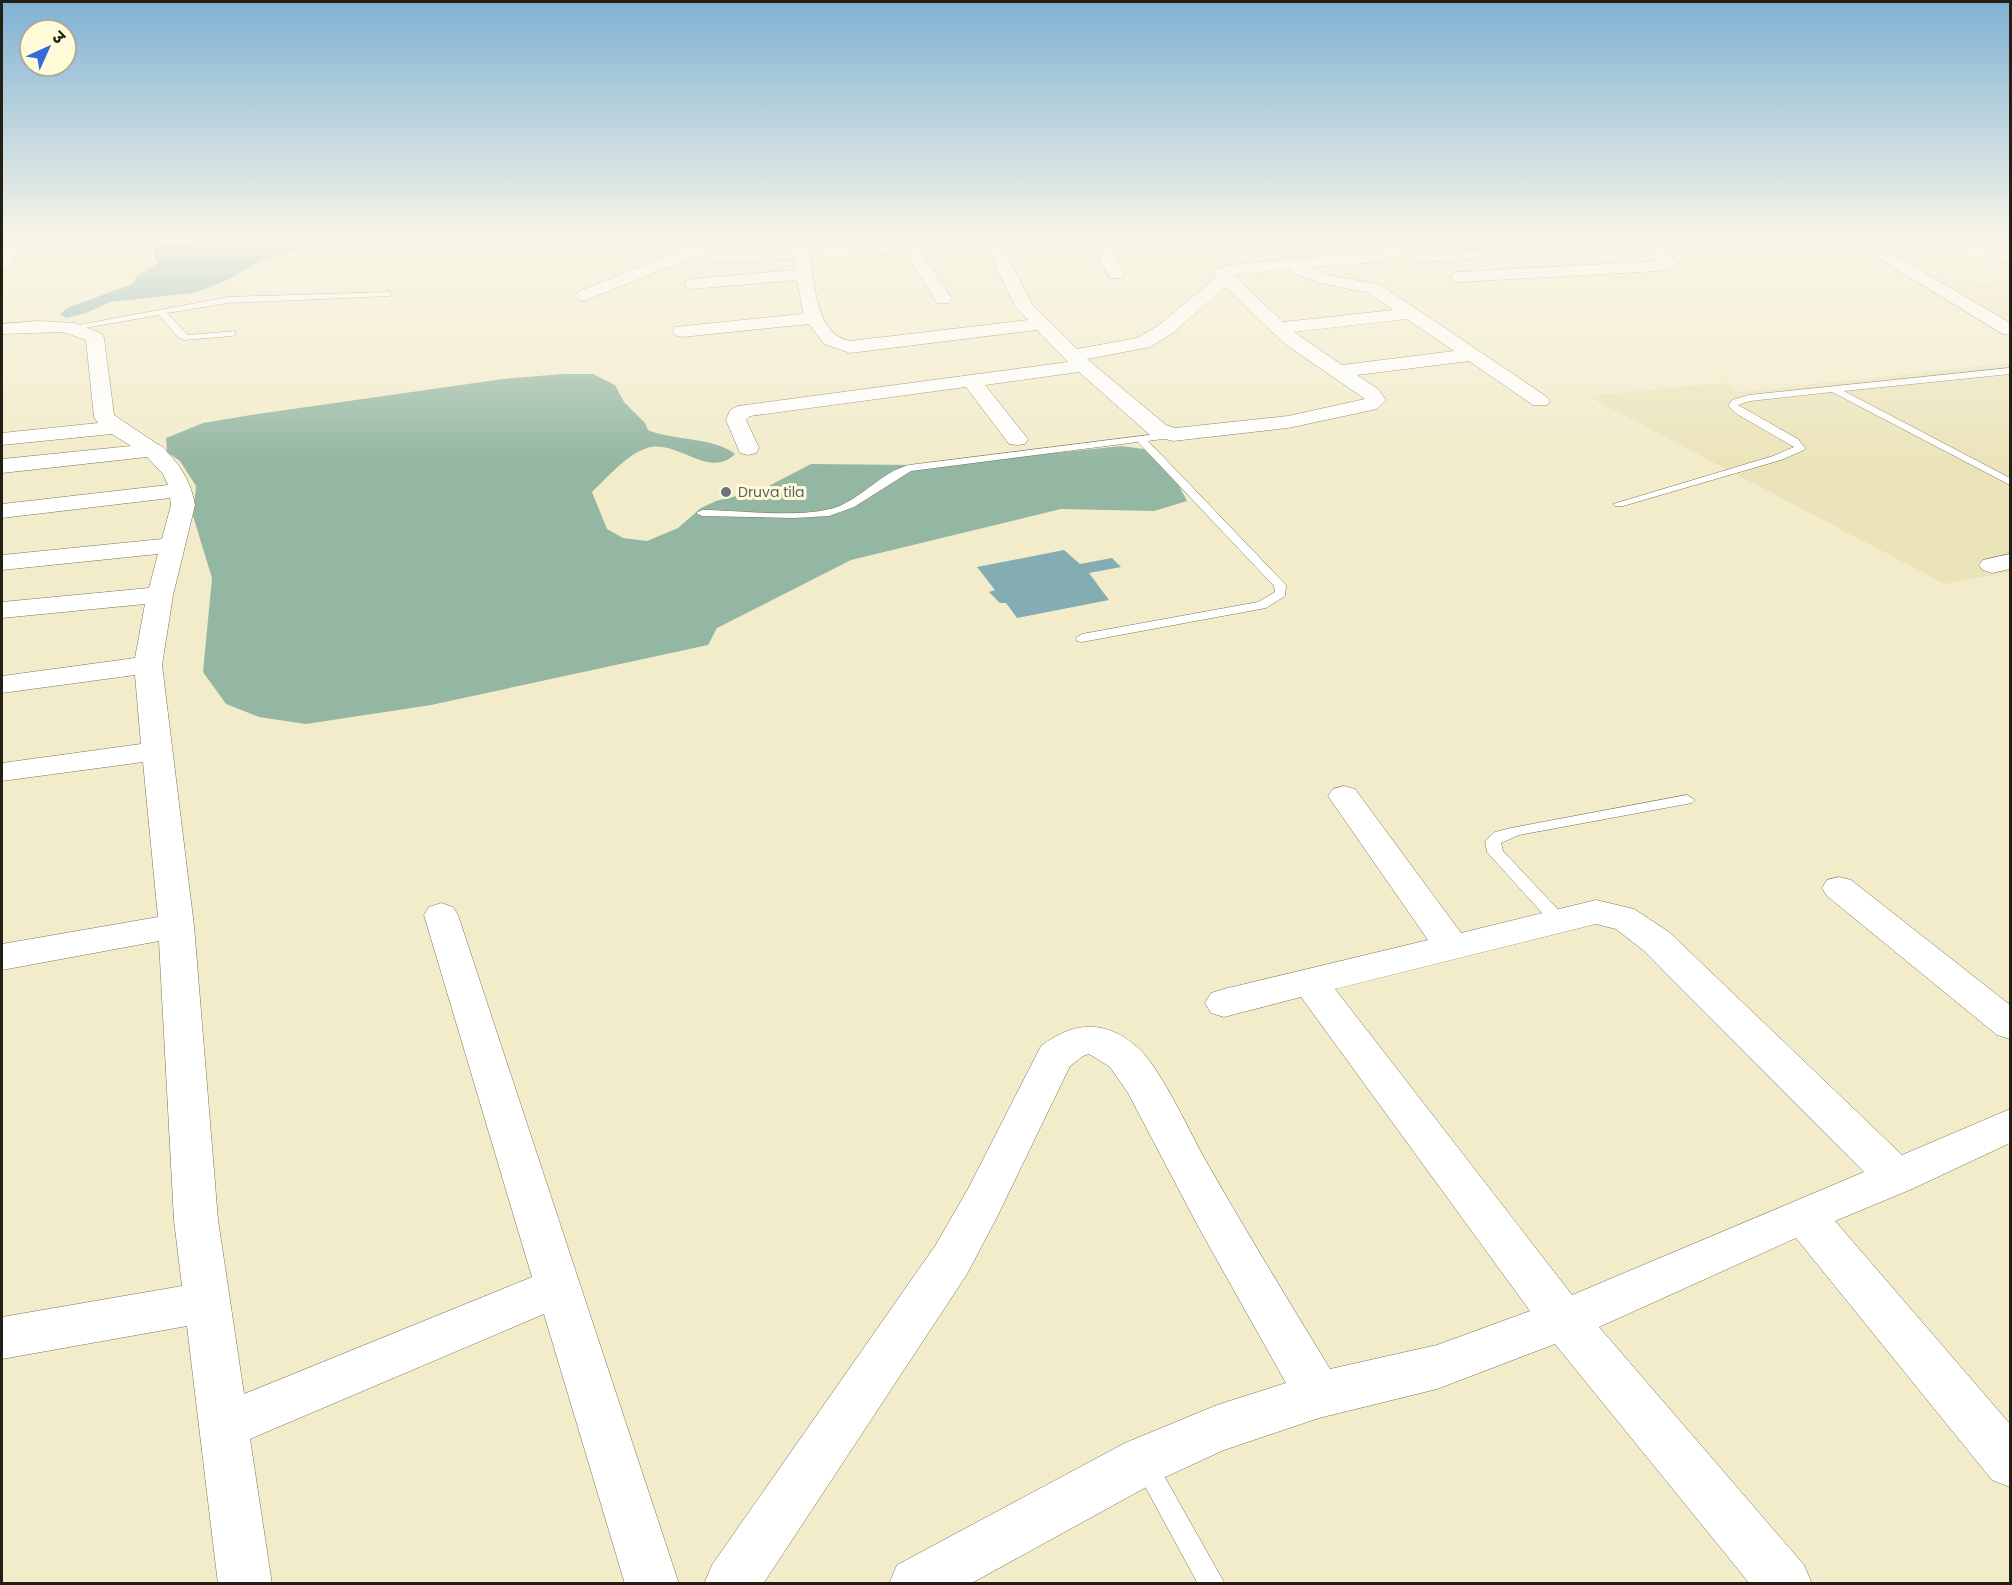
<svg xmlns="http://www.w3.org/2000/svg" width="2012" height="1585" font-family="Poppins,'Noto Sans Devanagari',sans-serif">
<rect width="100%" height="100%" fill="#f2eccb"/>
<path fill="#ebe4bb" d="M1922,275L2010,288V323Z
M2010,363V572L1945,584L1587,396L1723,383L1739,392Z"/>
<path fill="#94b7a3" d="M563,374H593L615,385L624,402L645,423L648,430C674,441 714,437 735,454C709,480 676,438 647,448C626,455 608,477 592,492L607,529L623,538L647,541L678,528L701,508L716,501L761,490L811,464L913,465L980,456L1055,453L1121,446L1144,449L1177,482L1187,501L1154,511L1061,509L851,560L717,628L708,645L431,705L306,724L259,717L226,704L203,672L212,578L193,516L196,486L180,461L167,452L166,438L203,423L251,415L503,379Z"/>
<path fill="#83adb3" d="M225,239H335L264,259L225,281L194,293L110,302L86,313L66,318L60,314L67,308L132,284L136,277L158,263L154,258V247L174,243Z
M1064,550L1080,564L1112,558L1121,567L1089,573L1109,600L1017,618L1006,603H1000L989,592L995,590L977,567Z"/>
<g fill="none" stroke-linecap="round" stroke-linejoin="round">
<g stroke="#7a7557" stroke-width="1">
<path id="service" d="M387,292H390V296L228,303L167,313L188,335L235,331V335L232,336L184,340L179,338L159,315L67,331L63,328L228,297Z
M2010,368V374L1844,391L2010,478V485L1832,392L1750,401L1738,405L1798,439L1805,448L1804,450L1781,460L1623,506H1615L1613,504L1773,456L1794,447L1737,414L1728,406L1732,400L1749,395Z
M1173,432L1178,435L1177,437L1148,441L1286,585L1285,596L1266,608L1082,642L1077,641L1076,638L1082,634L1258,602L1275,592L1274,586L1138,442L911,471L854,507L829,516L794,518L702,516L696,513L702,510C739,510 802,519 837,507C863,497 882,472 909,465Z
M1687,795L1695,800L1692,803L1519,835L1501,843L1503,851L1565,917L1567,921L1565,925H1553L1487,852L1485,841L1495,832L1511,828Z
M1146,1454L1154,1458L1225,1584H1198L1134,1466L1138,1458Z"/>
</g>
<g stroke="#7a7557" stroke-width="1">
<path id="minor" d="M13,239H29L8,268L2,269V254Z
M558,239L582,241L716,239L703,249L718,251L794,249L795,239H811L810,249L968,239H1063L1055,244L1003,247L1032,304L1077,349L1137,338L1159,325L1216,277L1214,274L1216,270L1229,265L1383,250L1387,249L1379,239H1396L1406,251C1395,265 1329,265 1309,267L1329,275L1381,285L1547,397L1550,401L1547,405H1533L1469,361L1357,375L1378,389L1386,400L1377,409L1288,428L1173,441L1150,435L1079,372L985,385L1028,439L1025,444L1017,445L1009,444L966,387L750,416L746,420L759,448L756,453L748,455L740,453L726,420L730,410L738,406L1068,362L1037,330L850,353L824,344L809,324L682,337L675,335L673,331L675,327L801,314L803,313L797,280L693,289L687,288L684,284L687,280L693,279L796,270L794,259L718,261L693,257L584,301L578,300L575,296L578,292L683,249L582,251L559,247ZM987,248L1015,306L1028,320L850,341C816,335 815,285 810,258L906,253L937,303H949L952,299L921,252ZM1291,269L1293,273L1319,283L1369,293L1393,310L1283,322L1233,275ZM1225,287L1285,344L1365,399L1288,416L1175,428L1166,425L1087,359L1150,347L1173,333ZM1407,319L1454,351L1342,365L1294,332Z
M1089,239H1105L1124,274L1122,278H1110Z
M1633,239H1651L1678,262L1673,269L1658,271L1459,282L1453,281L1451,277L1453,273L1459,272L1658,261Z
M1847,239H1867L2010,323V335L2003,334Z
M1881,239H1924L2010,252V262L1889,244Z
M1495,249L1503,254L1501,257L1420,262L1412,257L1420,252Z
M38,321L75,323L102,334L104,338L114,415L157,444C163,446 164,448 167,452C183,469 191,483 195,505L173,595L162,665L194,926L218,1220L244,1394L532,1277L424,915L429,907L441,903L453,907L458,915L679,1584H625L544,1314L250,1439L272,1584H218L187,1326L2,1359V1317L182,1286L174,1220L159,941L2,970V944L158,917L143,762L2,781V763L141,744L135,675L2,693V676L135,658L145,604L2,618V602L149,588L158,554L2,570V555L162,539L171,505L170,498L2,518V504L168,485L163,474L147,457L2,473V459L131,446L112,434L2,445V433L98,423L94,417L86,340L63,332L2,334V324Z
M2010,554V569L1992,573L1983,570L1979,565L1983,560Z
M1344,786L1355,789L1461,933L1596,900L1634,909L1669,932L1902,1155L2010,1109V1143L1912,1189L1835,1221L2010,1424V1487L1992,1480L1796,1238L1599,1327L1804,1565L1812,1584H1750L1555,1344L1437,1389L1319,1418L1224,1450L1161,1479L970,1584H889L897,1565L1125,1443L1217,1405L1286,1383L1199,1228L1128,1093L1110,1067L1089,1054L1083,1056L1070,1066L998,1215L967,1274L763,1584H704L712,1565L935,1246L968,1189L1041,1046C1073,1022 1104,1019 1136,1046C1157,1062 1188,1128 1202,1154C1243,1227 1287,1298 1330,1369L1437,1345L1530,1311L1301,997L1224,1017L1211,1013L1205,1003L1211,993L1224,989L1428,940L1328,796L1333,789ZM1596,924L1616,929L1643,950L1864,1172L1572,1295L1335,989Z
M1839,877L1851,880L2010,1005V1039L1997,1035L1827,896L1822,888L1827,880Z"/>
</g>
<use href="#service" fill="#fff" fill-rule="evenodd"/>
<use href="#minor" fill="#fff" fill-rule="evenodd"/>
</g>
<linearGradient id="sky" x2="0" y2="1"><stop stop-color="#7fb1d3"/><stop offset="0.52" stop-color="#f9f6e8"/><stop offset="1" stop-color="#f9f6e8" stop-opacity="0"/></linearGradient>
<rect width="2012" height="461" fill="url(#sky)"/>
<circle fill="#6b7280" stroke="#fffad8" stroke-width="2" cx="726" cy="492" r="6"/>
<g text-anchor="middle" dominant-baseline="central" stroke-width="6" stroke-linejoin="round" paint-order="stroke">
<g font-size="14" fill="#5b616d" stroke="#fffad8" text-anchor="start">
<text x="738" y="492">Druva tila</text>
</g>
</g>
<rect width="2012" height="1585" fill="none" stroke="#222014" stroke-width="6"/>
<g transform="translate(48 48) rotate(45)"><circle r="28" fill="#fffad8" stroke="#a7a38a" stroke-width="1.5"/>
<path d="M0-4.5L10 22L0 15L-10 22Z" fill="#356ad9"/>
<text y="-9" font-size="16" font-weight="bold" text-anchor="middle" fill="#222014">उ</text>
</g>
</svg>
